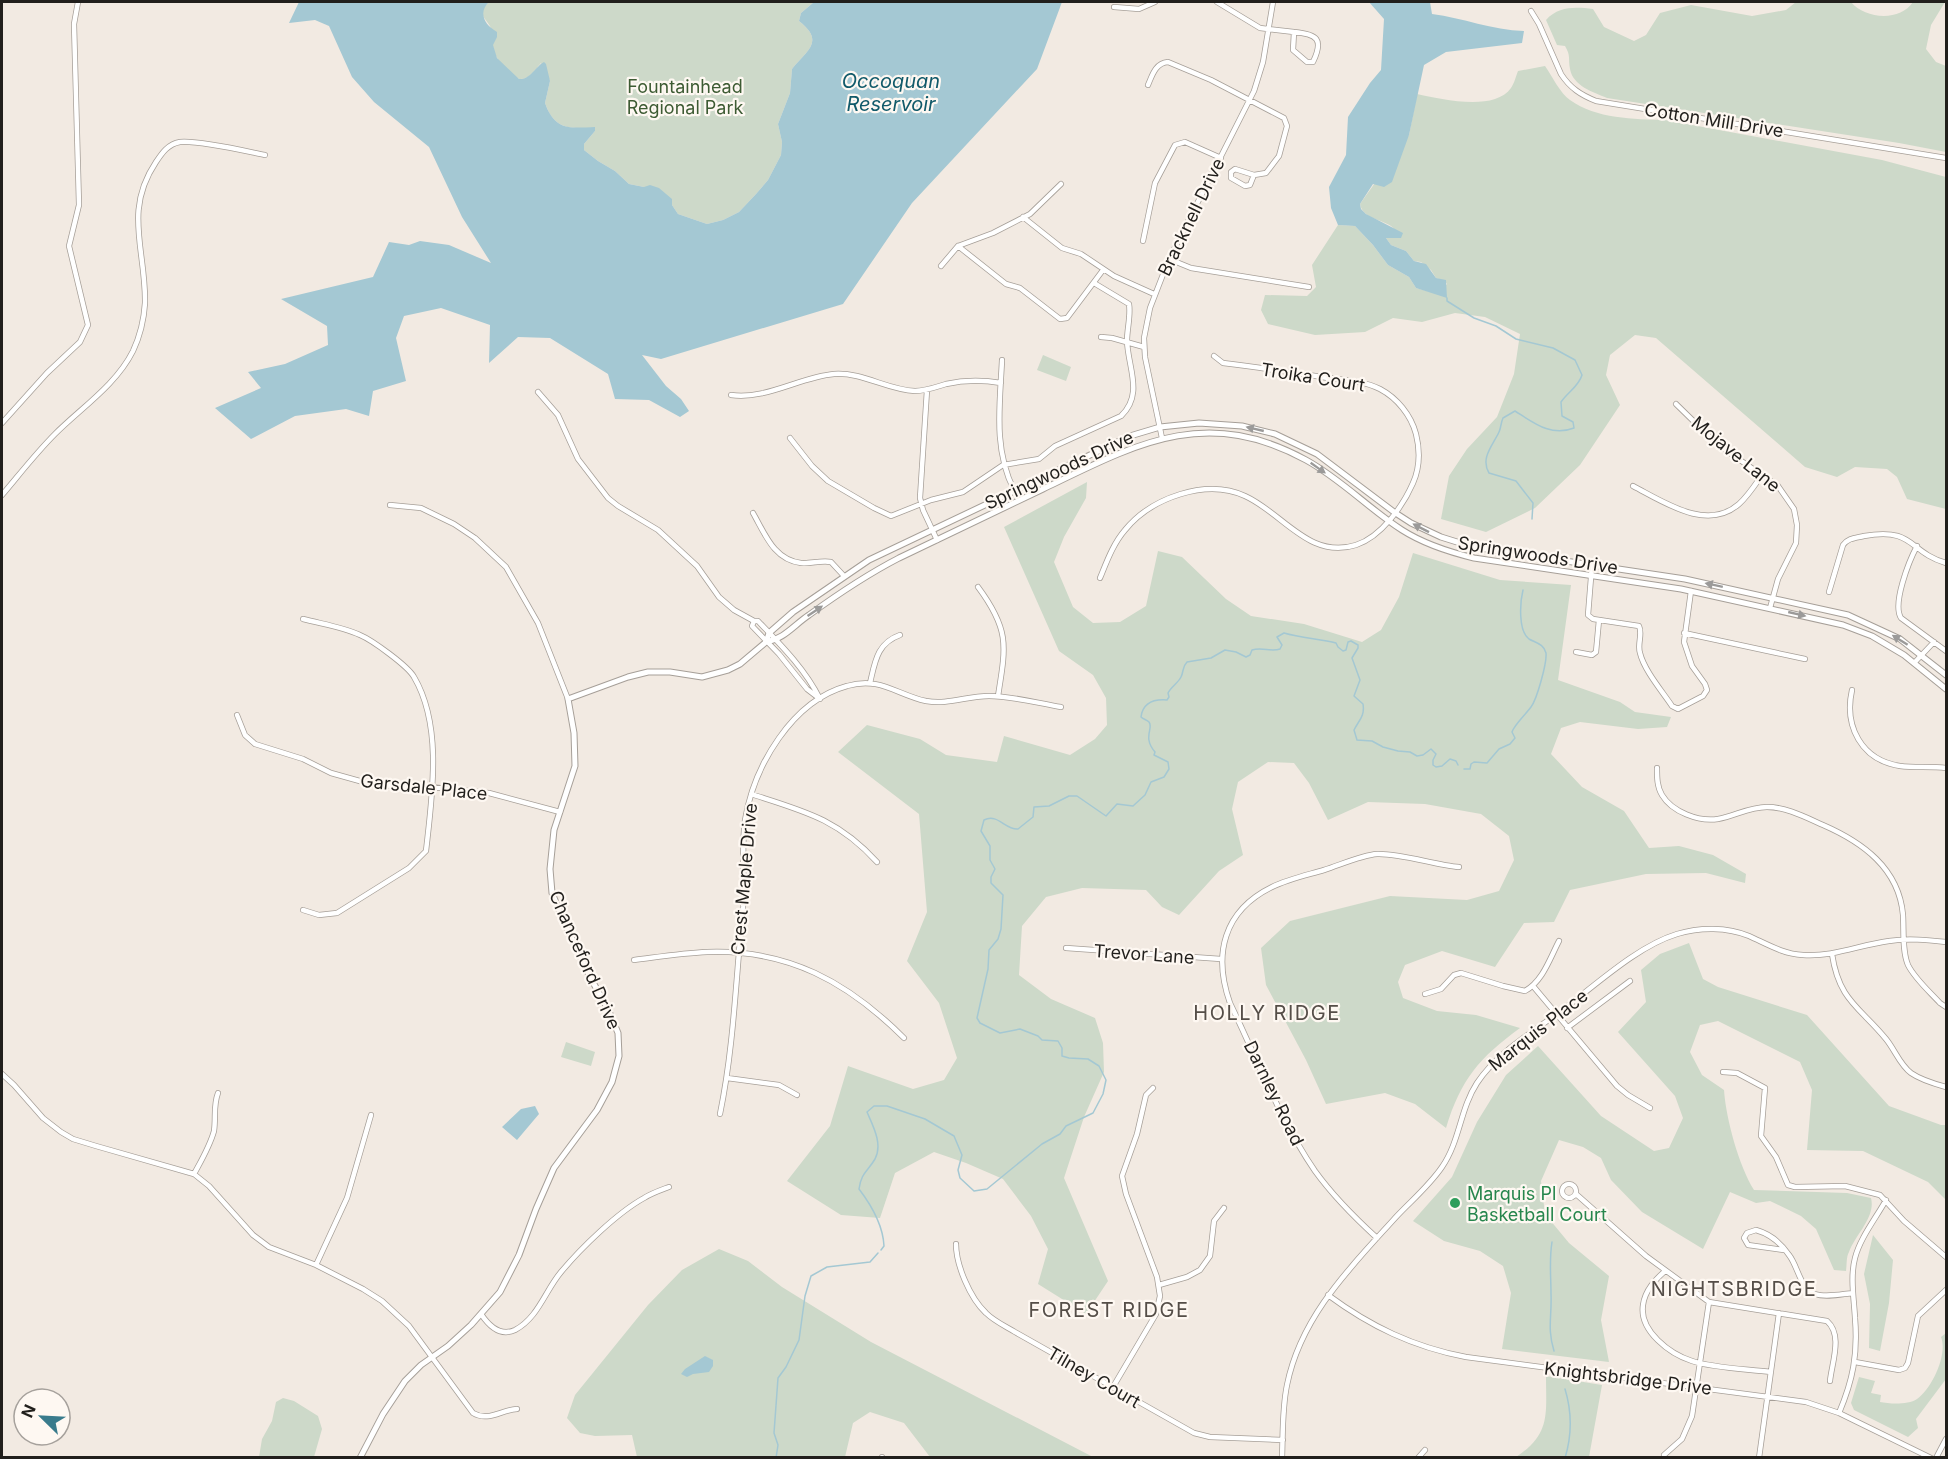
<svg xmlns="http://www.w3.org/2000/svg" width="1948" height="1459" font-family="Inter,sans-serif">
<rect width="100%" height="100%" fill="#f2eae2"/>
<path fill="#cdd9c9" d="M489,2H814L801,13L799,21C826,42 806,51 792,69L790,93L778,124L782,142L781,155L768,180L756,194L739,212L723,220L707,224L678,214L672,205L644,187L629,184L615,171L598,161L584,150V144L595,131V128C570,128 555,131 545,103L550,81L541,63C535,70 529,80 519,79C509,73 492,57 493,45C493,40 494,35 492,30C488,19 474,14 489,2Z
M1796,2H1851C1865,19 1900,22 1913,2H1945L1931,25L1926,49L1936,62L1946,66V152L1899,143L1607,98C1593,92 1573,86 1570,69C1568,58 1571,56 1565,46L1557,45L1546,20C1559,6 1575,7 1593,9L1604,27L1634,41L1646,35L1660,13L1691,5L1752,16L1786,10Z
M1545,66C1552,76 1560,93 1570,100C1596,119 1634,119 1665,120L1882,160L1946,177V509L1907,499L1897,477L1887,469L1855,467L1837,477L1805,467L1656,338L1635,335L1610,355L1606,375L1620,405L1580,465L1535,508L1486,532L1441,519L1449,476L1467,449L1497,417L1514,374L1520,334L1485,317L1455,313L1422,322L1393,318L1365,332L1315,335L1268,324L1261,310L1265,295L1307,296L1316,287L1312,265L1338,225L1355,226L1373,245L1388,265L1409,277L1416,288L1438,294L1447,284L1445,281L1436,278L1431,270L1421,262L1414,261L1406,251L1391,245L1386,238H1401C1398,234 1395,229 1391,226C1381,219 1363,219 1360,204L1409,135L1417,94C1441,99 1494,112 1511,88C1514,84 1516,76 1518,71Z
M1043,355L1071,367L1066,381L1037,370Z
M1087,482L1086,498L1064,537L1054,562L1073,607L1093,623L1120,622L1146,606L1158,551L1182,557L1226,599L1251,616L1304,624L1362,642L1381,630L1399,597L1413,553L1500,580L1571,585L1558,680L1620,702L1635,712L1671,717L1667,727L1638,729L1580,722L1561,728L1551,754L1582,787L1624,811L1649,848L1679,846L1713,855L1746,874L1745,883L1706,873L1646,874L1570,890L1554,922L1524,923L1495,967L1442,951L1405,965L1398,982L1403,998L1437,1011L1476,1015L1520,1028C1479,1058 1461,1079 1446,1128L1415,1104L1385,1093L1326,1104L1306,1060L1266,985L1261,948L1290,921L1390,896L1467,900L1499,891L1514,860L1509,836L1481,814L1425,804L1368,802L1328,820L1309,783L1294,763L1268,762L1238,782L1232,809L1243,855L1219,871L1179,915L1162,907L1146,890L1082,888L1046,897L1022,926L1019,975L1051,999L1095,1018L1103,1043L1104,1072L1084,1117L1064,1178L1108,1281L1086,1314L1038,1284L1048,1249L1031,1216L1003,1179L966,1163L934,1152L895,1173L880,1218L841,1215L787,1181L830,1126L848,1066L913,1089L944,1080L957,1058L939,1003L907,961L927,912L919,814L838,752L867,725L920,739L946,755L997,762L1004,736L1070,755L1095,739L1107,725L1106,698L1093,675L1059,651L1004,527Z
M1689,943L1703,979L1718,987L1807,1015L1889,1106L1941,1125H1946V1200L1928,1182L1863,1151L1807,1150L1812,1090L1800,1062L1718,1021L1700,1025L1690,1052L1702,1075L1724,1090C1726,1119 1739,1166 1754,1190L1847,1193L1871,1198C1876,1217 1855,1235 1849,1252C1846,1257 1847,1265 1846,1271L1834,1270L1816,1229L1801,1216L1770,1201L1756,1203L1730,1192L1703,1249L1642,1212L1611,1180L1601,1158L1583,1147L1559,1140L1541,1181L1545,1214L1569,1243L1609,1276L1601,1320L1609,1362L1502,1349L1511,1293L1503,1266L1480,1251L1444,1241L1413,1221L1452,1177L1477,1122L1506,1075L1538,1046L1601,1116L1654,1151L1669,1148L1683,1118L1675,1096L1618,1032L1646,1002L1641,970L1660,954Z
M566,1042L595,1052L591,1066L561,1057Z
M1873,1235L1893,1260L1889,1303L1880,1351L1869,1348L1870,1304L1864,1274Z
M719,1249L748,1261L782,1287L871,1342L1093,1457H930L904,1423L870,1412L853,1423L845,1457H637L632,1435L595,1436L580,1433L567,1418L575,1395L648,1305L682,1270Z
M1946,1333V1379L1916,1419L1918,1428L1908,1437L1854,1410L1851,1403L1859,1377L1875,1381L1871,1393L1881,1395L1880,1402C1890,1404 1908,1405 1917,1399C1932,1389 1948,1354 1941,1337Z
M1546,1376L1602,1385L1589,1457H1516C1551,1434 1546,1414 1546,1376Z
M283,1398L294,1401L318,1416L322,1429L314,1457H259L262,1439L272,1421L276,1402Z"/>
<path fill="#a4c8d3" d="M299,2H489C478,12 484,25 497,32V37L493,45L497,58L519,79C530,80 535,67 544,62L546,64L550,81L545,103C555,131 570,128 595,127V131L584,144V150L598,161L615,171L629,184L644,187L650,185L659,188L672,199V205L678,214L707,224L723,220L739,212L756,194L768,180L781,155L782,142L778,124L790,93L792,69C806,51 826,42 799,21L801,13L814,2H1062L1037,69L912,203L843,304L661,359L642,355L666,386L681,399L689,411L680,417L649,400L615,399L608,374L550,338L518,337L489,363L490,325L441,308L404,316L396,338L406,381L373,391L369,416L346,409L295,416L251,439L215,408L261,388L248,372L285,364L328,345L327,326L281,299L373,277L389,242L409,245L420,241L449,245L491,263L462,217L429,147L374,102L352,77L329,26L315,20L289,23Z
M1369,2H1430L1432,14C1463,18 1492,30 1524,31L1522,43L1446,52L1424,65L1409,135L1392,182L1384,187L1373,184L1360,204L1361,209L1366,214L1403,233L1401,238H1386L1391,245L1406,251L1414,261L1426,264L1436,278L1446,280L1447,298L1416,288L1409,277L1388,265L1373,245L1355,226L1338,225L1331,208L1329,187L1346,155L1348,117L1370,83L1381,70L1384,19Z
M535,1106L539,1114L517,1140L502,1127L521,1109Z
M705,1356L713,1360V1366L709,1372L693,1374L687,1377L681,1374L685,1369Z"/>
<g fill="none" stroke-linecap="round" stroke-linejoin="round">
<path stroke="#a4c8d3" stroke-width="1.5" d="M1447,298V301L1474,318L1496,326L1516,339L1553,348L1575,360L1582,375C1579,386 1568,392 1561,402L1562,416L1573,422L1574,428C1551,437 1534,423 1515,411L1503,418C1501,422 1501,428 1499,432C1493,445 1480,458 1489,473L1516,481L1533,503L1532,519
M1464,769H1470L1471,764L1474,762L1487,763L1499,749L1510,744L1515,738L1512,732C1514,725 1526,714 1531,707C1537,699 1547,663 1546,653C1544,644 1536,643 1529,639C1518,631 1520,602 1523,590
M1552,1242C1549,1260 1551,1276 1551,1294C1552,1317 1547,1328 1554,1351
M881,1250L884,1246C883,1225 872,1206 859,1189C861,1173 868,1171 875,1159C883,1144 873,1126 867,1112L874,1106H887L925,1119L954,1136L962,1155L958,1170L960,1178L974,1191L987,1189L1042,1144L1060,1134L1066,1126L1093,1113L1103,1094L1106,1080L1099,1066L1088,1059L1069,1058L1062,1056V1048L1058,1041L1042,1040L1038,1036L1020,1029L1000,1033L980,1023L977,1018L988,969L989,950L998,939L1001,929L1003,895L991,883V877L995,869L990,860V846L981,831L984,820C998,813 1005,830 1018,829L1033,817L1034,807L1049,806L1069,796H1077L1106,816L1117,804L1133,806L1145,795L1151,782L1164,777L1169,769L1168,762L1154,755L1155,752C1142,737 1154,728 1149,722C1147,720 1143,719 1141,717C1143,702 1154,699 1167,700L1169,697L1168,693C1171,687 1178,683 1181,677C1184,671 1182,667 1187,662L1211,658L1225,650L1236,652L1246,657L1250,655L1252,650C1262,647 1271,652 1280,649L1282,645L1277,637L1284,633C1301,638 1321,639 1336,643L1338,647L1343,651L1346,650L1348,642L1351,641L1358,645V648L1352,658L1360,680L1354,696L1363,704C1365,716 1359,720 1354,730L1357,740L1372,741L1383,747L1398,751L1410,752L1417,756L1423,755L1431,749L1436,754L1433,760V765L1436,767L1442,766L1450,759L1456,761L1458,765
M1565,1389C1572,1412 1572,1435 1565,1458
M776,1458L778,1445L774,1433L778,1378L786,1367L799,1340L805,1296L811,1276L827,1267L870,1262L878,1253"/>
<g stroke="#a69f98" stroke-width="6">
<path id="minor" d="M1217,2L1260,28L1294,32
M1114,7L1139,9L1155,2
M1531,11L1539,24L1561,74C1570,88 1581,95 1596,101L1946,158
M1294,32C1317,34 1324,39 1313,62H1307L1293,50Z
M1148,85C1152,76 1155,63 1168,62L1211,80L1284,118L1287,126L1279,156L1266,173L1254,175
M1235,169L1254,175L1250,185L1245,186L1231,178V172Z
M1023,217L1062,248L1081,254L1114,276L1154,294
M1143,241L1155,183L1175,145L1185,142L1221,158
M958,246L1006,284L1020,288L1060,319L1067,318L1103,270
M1169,259L1191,268L1309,287
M941,266L958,246L993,233L1030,214L1061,184
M1101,337L1112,338L1144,347
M1002,360C1000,404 993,449 1014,490
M927,390L920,498L923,510L937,540
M538,392L558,415L578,459L608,498L618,506L658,530L697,566L719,597L734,610L754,621
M731,395C766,400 800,377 834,374C863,372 887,390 915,391C926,391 936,387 946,384C964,380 983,380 1001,383
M1676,404L1718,445L1778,486L1794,509L1797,525L1796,543L1778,579L1770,608
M2,423L47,373L80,342L88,325L69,246L79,205L74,24L78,2
M790,438L812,466L828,481L874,508L891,516L931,500L963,492L1003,465L1039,459L1055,446L1121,416C1144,394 1128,368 1127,341C1127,329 1131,315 1129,304L1094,283
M1162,438L1145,357L1144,338L1150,308L1169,259L1254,91L1263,62L1273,2
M1633,486C1664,502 1707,532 1739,504C1748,496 1755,485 1762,475
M2,495C19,475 36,453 55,434C81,408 116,385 133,351C140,336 144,319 145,303C146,250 123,211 156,162C162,153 168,144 180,142C198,140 245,151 265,155
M390,505L421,508L454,524L475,538L506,567L538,623L568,699
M753,513C765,534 774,560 801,563C811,564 821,560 831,562L844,576
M1917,546C1909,561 1892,604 1901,618L1946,651
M1592,565L1588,615L1593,619L1639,626C1643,634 1637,644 1640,653C1644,670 1662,691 1672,706L1678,709L1703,696L1707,690L1705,684L1692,666L1684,642L1691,591
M1100,578C1107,561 1113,544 1125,530C1151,498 1206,478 1245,496C1283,513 1309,560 1356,545C1381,537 1403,506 1413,483C1420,467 1420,450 1416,434C1411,415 1397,398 1380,389C1362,380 1341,380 1322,377C1289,372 1256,367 1223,363L1214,356
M978,587C1010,630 1006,646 998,696
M1829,592L1843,545C1848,538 1855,538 1864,536C1915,527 1908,552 1946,563
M754,621H758C781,645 805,669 820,699L807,689L779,654L752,626Z
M1684,633L1805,659
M1576,652L1592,655L1596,652L1599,620
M1915,662L1934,642
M870,683C875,662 877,643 900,635
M1852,690C1844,726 1861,760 1900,766C1915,768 1931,766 1946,768
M237,715L245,735L255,744L303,759L331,773L374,785L431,787L489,793L560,812
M1657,768C1657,777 1657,787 1662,795C1672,812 1699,822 1718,819C1735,816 1749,807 1767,807C1786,807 1805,817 1823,825C1862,842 1899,868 1903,915C1904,930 1902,951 1908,965C1915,979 1930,992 1940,1003L1946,1007
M751,794C804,811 838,819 877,862
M303,910L319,915L337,913L409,868L426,851C432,797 443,726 414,677C408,666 372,640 360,635C343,627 322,624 303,619
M1066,948L1221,959
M1832,954C1839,1001 1860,1007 1886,1039C1895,1050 1900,1065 1911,1073C1921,1080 1935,1084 1946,1087
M634,960C658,957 683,953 707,952C788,949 848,982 904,1038
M1533,986L1617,1086L1628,1095L1650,1108
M1425,994L1441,989L1454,975L1461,973L1503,986L1525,991C1543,981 1550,958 1559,941
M1567,1028L1630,981
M1723,1072L1737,1073L1765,1088L1761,1136L1776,1157L1788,1185L1795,1187L1845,1186L1880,1195L1904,1221L1946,1257
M2,1074L14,1085L43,1118L61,1132L73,1139L96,1146L194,1174L209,1186L253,1235L269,1247L316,1265L363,1289L382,1301L409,1326L473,1413C488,1422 501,1410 517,1409
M727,1078L779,1085L797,1095
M720,1114C734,1046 736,976 743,907C745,878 741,849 745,820C754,766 792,701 847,686C880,676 897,695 926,701C948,705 967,696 989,696C1012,696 1037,703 1061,707
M194,1174C201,1161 210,1146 214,1131C216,1118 213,1106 218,1093
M1562 1191a7 7 0 1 1 14 0a7 7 0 1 1-14 0Z
M1576,1194L1646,1256L1709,1302L1827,1321C1843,1335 1832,1362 1830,1381
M1377,1238C1354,1217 1333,1196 1315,1171C1280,1120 1257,1059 1230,1003C1213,955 1223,911 1272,887C1288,879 1307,875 1324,870C1340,865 1362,855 1377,854C1400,853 1435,865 1459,867
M956,1244C956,1265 970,1298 986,1313C994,1321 1005,1326 1015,1332L1194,1433L1210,1437L1283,1440
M1784,1250L1748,1245L1744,1238L1747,1233L1756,1230C1770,1234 1781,1243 1789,1255C1798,1266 1800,1289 1815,1294C1826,1298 1842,1294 1853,1293
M316,1265L347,1198L371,1115
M1665,1271C1655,1280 1645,1290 1643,1305C1639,1331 1670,1354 1692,1361C1713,1368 1747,1369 1771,1372
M1159,1285L1187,1277L1200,1270L1210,1256L1214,1221L1224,1208
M1328,1295C1370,1326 1413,1347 1466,1357L1806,1402L1839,1413L1931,1458
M481,1314C489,1326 500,1337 515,1330C538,1318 545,1291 561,1272C581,1248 617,1213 644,1198C652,1193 661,1190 669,1187
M1855,1362L1899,1370L1905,1368L1908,1363L1918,1316L1946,1290
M1113,1387L1156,1314L1160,1296L1157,1277L1126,1194L1122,1176L1137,1134L1146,1095L1153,1088
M1839,1413C1853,1380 1858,1354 1855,1318C1854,1299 1850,1277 1855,1258C1860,1238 1876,1218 1886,1200
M1664,1455L1682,1439L1692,1416L1709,1302
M882,1457V1458
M1282,1458C1283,1434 1282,1409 1287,1385C1301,1316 1350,1268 1396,1217C1411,1201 1429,1186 1442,1167C1460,1141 1460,1109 1477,1083C1498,1051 1535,1031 1565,1008C1598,983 1638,946 1677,934C1700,927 1727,927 1749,936C1767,944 1783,954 1803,955C1834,957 1859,945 1889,941C1908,938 1927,940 1946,942
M1418,1458L1425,1450
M1759,1458L1779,1313
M1936,1458L1946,1439"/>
</g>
<g stroke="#a69f98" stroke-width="7">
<path id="tertiary" d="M766,642C784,639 794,625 809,615C838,594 868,574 899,558C947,535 995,512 1043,489C1136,444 1205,405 1306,460C1341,479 1369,509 1402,530C1424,544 1449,552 1474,558L1681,589L1843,625L1872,636L1904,655L1946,689
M360,1458L383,1414L405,1381L421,1365L448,1346L471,1325L500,1292L519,1255L536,1209L554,1168L597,1110L612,1082L619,1056L618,1033L608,1009L590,977L565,924L552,893L550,869L554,830L575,766L574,733L568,699L628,677L648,672H670L702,677L728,670L740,664L766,642L769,633L793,612L869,560L1130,436L1160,427L1199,423L1242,426L1275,434L1317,454L1394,512L1411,523L1441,537L1473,547L1685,579L1848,615L1900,639L1946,675"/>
</g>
<use href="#minor" stroke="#fff" stroke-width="4.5"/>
<use href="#tertiary" stroke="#fff" stroke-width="5"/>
</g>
<defs><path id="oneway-solid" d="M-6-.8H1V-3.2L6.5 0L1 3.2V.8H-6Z" transform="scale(1.5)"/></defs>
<g fill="#9b9a99">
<use href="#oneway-solid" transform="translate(1255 429) rotate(-167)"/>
<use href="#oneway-solid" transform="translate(1318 468) rotate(35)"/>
<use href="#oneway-solid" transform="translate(1421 528) rotate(-153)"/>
<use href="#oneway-solid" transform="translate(1714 585) rotate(-168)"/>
<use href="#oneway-solid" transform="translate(815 611) rotate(-34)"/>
<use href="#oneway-solid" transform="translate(1797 614) rotate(13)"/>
<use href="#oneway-solid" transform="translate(1900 640) rotate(-148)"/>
</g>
<circle fill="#2e9e5b" stroke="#fef8f2" stroke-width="2" cx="1455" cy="1203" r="6"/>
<g text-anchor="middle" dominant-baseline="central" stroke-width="4.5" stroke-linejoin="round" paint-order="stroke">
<g font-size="18" fill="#3d5b33" stroke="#fef8f2">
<text x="685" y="86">Fountainhead<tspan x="685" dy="21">Regional Park</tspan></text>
</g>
<g font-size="18" fill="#211f1c" stroke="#fef8f2">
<text transform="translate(1714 120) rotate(9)">Cotton Mill Drive</text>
<text transform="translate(1191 217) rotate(-64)">Bracknell Drive</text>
<text transform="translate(1313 377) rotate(9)">Troika Court</text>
<text transform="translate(1736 454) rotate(39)">Mojave Lane</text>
<text transform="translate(1059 470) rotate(-25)">Springwoods Drive</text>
<text transform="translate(1538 555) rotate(9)">Springwoods Drive</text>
<text transform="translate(424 787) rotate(6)">Garsdale Place</text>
<text transform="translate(744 879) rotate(-85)">Crest Maple Drive</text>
<text transform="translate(1144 954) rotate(4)">Trevor Lane</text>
<text transform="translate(585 960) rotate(66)">Chanceford Drive</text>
<text transform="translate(1538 1030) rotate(-38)">Marquis Place</text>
<text transform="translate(1274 1093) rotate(64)">Darnley Road</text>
<text transform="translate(1094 1377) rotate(30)">Tilney Court</text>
<text transform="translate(1628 1378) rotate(7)">Knightsbridge Drive</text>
</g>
<g font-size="18" fill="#27864d" stroke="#fef8f2" text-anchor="start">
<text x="1467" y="1193">Marquis Pl<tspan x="1467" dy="21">Basketball Court</tspan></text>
</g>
<g font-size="20" font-style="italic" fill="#115a6a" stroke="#fef8f2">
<text x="891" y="81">Occoquan<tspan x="891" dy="23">Reservoir</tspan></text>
</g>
<g font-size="20" letter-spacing="1.5" fill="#554e48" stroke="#fef8f2">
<text x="1267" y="1013">HOLLY RIDGE</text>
<text x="1734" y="1289">NIGHTSBRIDGE</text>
<text x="1109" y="1310">FOREST RIDGE</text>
</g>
</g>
<rect width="1948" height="1459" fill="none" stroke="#211f1c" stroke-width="6"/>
<g transform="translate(42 1417) rotate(294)"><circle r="28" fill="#fef8f2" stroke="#a6a19c" stroke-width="1.5"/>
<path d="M0-4.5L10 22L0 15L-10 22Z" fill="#397b8c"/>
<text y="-9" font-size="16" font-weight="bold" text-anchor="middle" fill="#211f1c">N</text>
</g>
</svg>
